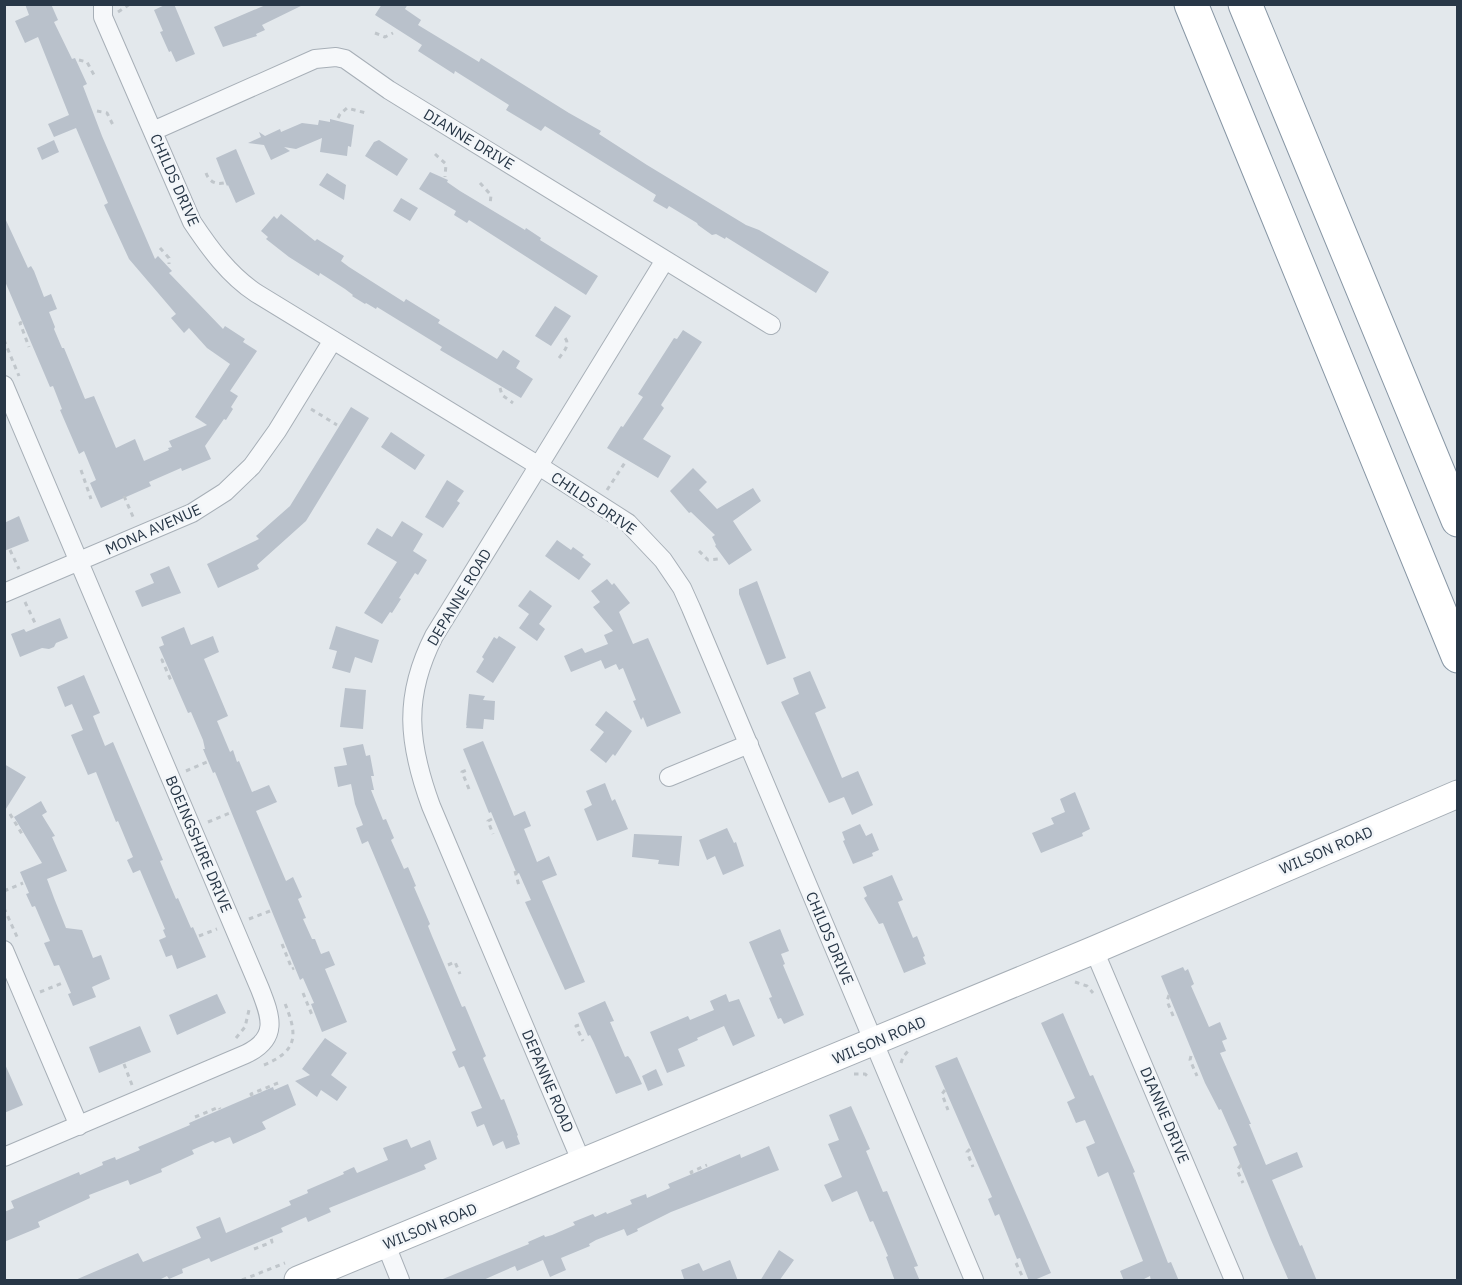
<svg xmlns="http://www.w3.org/2000/svg" width="1462" height="1285" font-family="'IBM Plex Sans',sans-serif">
<rect width="100%" height="100%" fill="#e3e8ec"/>
<path fill="#b9c1cb" d="M25,4H51L58,20L54,22L72,59L75,58L87,84L83,86L102,136L155,259L158,256L172,271L169,273L223,329L225,326L245,339L243,342L257,351L230,391L238,396L231,407L233,409L226,420L224,419L205,446L211,459L182,471L181,468L149,482L151,486L101,508L90,483L96,480L84,451L79,454L60,410L62,409L53,386L50,387L4,279V216L28,268L31,266L34,271L44,297L51,294L57,309L49,312L55,327L54,329L62,348H64L85,399L94,396L116,448L135,439L144,461L169,450L168,448L172,447L169,441L207,425L195,417L230,364L207,348L189,328L184,333L171,318L176,314L129,259L104,205L108,203L76,128L54,137L48,124L69,115L38,37L25,43L15,21L29,15Z
M167,4H174L195,54L176,62L171,51L169,52L160,32L163,31L154,10Z
M268,4H305L262,25L265,30L256,34L257,36L223,47L214,27Z
M382,4H408L405,9L421,20L418,25L479,62L481,58L569,113L601,131L599,134L647,165L746,225L759,230L829,272L816,293L726,237L725,239L716,234L712,235L698,225L697,223L669,206L667,209L653,201L656,195L545,126L541,131L506,110L509,105L455,71L454,74L418,51L422,45L375,15Z
M330,119L354,125L351,147L348,146L347,156L320,152L322,138L296,149L284,147L290,151L271,160L264,145L248,143L261,137L259,132L265,136L280,129L281,132L302,123L318,125L319,120L330,122Z
M54,140L59,152L42,160L37,148Z
M379,140L408,159L397,176L365,156L374,142Z
M236,149L255,194L236,203L228,185L227,186L216,158Z
M430,172L448,180L447,182L460,191L525,230L526,228L541,238L540,240L598,276L586,295L469,220L467,223L454,215L456,211L419,189Z
M327,173L346,185L344,200L319,185Z
M401,198L418,208L410,221L393,211Z
M281,214L315,241L317,239L344,256L341,261L349,267L404,302L406,299L440,320L438,323L497,359L503,350L520,361L516,368L533,379L521,398L440,350L442,347L377,307L376,309L366,303L365,304L352,296L353,295L345,289L320,273L319,276L289,257L266,239L268,237L261,231L274,216L277,219Z
M555,306L571,316L551,346L535,336Z
M683,330L702,342L661,405L664,408L643,439L671,456L658,478L607,448L621,426L623,427L643,397L638,394L674,338L677,339Z
M351,407L369,418L306,521L257,565L259,569L218,588L207,564L259,539L256,536L290,506Z
M391,432L425,455L415,470L381,447Z
M693,468L707,482L699,490L717,509L753,488L761,501L733,521L752,550L729,565L715,546L716,545L712,537L715,535L691,512L689,513L670,491Z
M447,480L464,491L457,501L460,503L443,528L425,517Z
M19,516L29,541L4,551V523Z
M402,521L423,534L413,551L427,560L418,575L415,573L399,598L401,599L392,613L390,612L382,624L364,613L397,562L367,544L377,528L392,537Z
M557,540L571,550L573,547L584,555L582,557L591,564L579,580L545,556Z
M169,566L181,593L142,607L135,591L154,583L150,574Z
M607,579L612,585L614,583L630,603L619,612L633,644L648,638L681,713L647,727L643,717L641,720L633,701L636,700L623,668L619,670L616,664L605,669L601,660L571,672L564,656L582,648L585,653L608,644L604,635L613,631L593,607L600,602L591,591Z
M757,581L786,658L767,665L739,594V589Z
M530,590L552,606L539,624L545,629L537,641L519,628L529,614L518,606Z
M60,618L68,638L56,643L54,647L49,649L42,648L20,657L11,634L24,629L26,632Z
M336,626L379,640L372,663L355,657L350,673L332,668L337,651L329,649Z
M184,627L191,645L213,636L219,652L204,659L228,716L217,721L230,752L233,750L237,762L239,761L252,792L269,785L277,802L256,811L286,881L293,877L302,897L298,899L306,918L303,919L312,939H315L321,954L329,951L335,965L325,969L347,1022L322,1032L311,1004L314,1003L303,978L300,980L293,963L215,772L213,773L203,749H205L203,740L191,712L188,713L159,647L164,645L161,637Z
M499,636L516,647L493,683L476,672L484,659L482,657L494,637L497,639Z
M810,671L826,708L815,713L842,778L858,771L873,805L852,815L844,797L829,803L781,702L799,694L793,678Z
M84,675L100,713L93,716L105,746L113,742L163,860L160,861L176,899L178,898L191,928L193,927L206,957L177,969L172,955L166,957L159,940L166,937L163,930L165,929L140,870L133,873L127,860L133,857L118,821L116,822L96,772L88,775L71,735L83,730L72,704L65,707L57,687Z
M345,688L366,690L363,729L340,727Z
M469,694L485,696L483,700L495,701L494,720L484,719L483,729L466,728L467,725L466,726Z
M606,711L632,731L615,756L613,754L606,763L590,750L604,732L595,725Z
M483,741L514,816L525,811L531,826L524,829L537,862L549,856L557,875L542,881L585,982L565,990L525,902L531,900L519,873L517,874L491,812L489,813L463,749Z
M363,744L366,756L370,755L374,776H371L374,790H371L383,820L386,819L394,838L391,840L404,869L408,867L416,886L414,887L430,924L428,926L432,936L462,1007L465,1006L486,1056L483,1058L501,1100L504,1099L518,1135L517,1136L520,1144L506,1149L503,1141L493,1146L484,1124L477,1127L471,1112L482,1108L464,1066L459,1068L452,1052L456,1050L368,841L362,844L356,828L363,825L355,804L351,784L338,787L334,767L347,765L343,748Z
M4,764L26,777L4,812Z
M605,783L612,801L615,799L628,829L597,841L584,809L592,805L586,791Z
M1075,792L1090,829L1082,833L1083,836L1041,853L1032,833L1054,824L1051,818L1065,812L1060,799Z
M41,801L47,812L42,815L55,836L52,837L67,871L47,879L54,898L66,928L82,930L93,958L101,955L110,979L92,987L96,997L73,1006L68,994L71,993L59,965L54,966L44,943L50,941L35,906L32,907L26,894L29,893L20,872L42,863L14,817Z
M860,824L866,836L872,833L879,850L872,853L873,856L853,864L843,841L845,840L842,832Z
M727,828L734,843L736,842L744,866L723,875L715,856L707,860L699,840Z
M634,834L682,836L679,866L658,864L659,860L632,857Z
M892,875L903,900L898,902L913,938L917,936L925,956L923,957L926,964L904,973L883,923L879,924L864,898L867,896L863,887Z
M780,929L789,951L781,954L785,964L783,965L804,1015L784,1024L781,1018L778,1019L769,998L772,997L749,942Z
M1183,967L1185,971L1188,969L1194,984L1191,986L1209,1027L1220,1022L1227,1039L1222,1041L1226,1051L1220,1053L1251,1124H1249L1266,1165L1297,1152L1303,1167L1272,1180L1300,1246L1302,1245L1317,1281H1289L1271,1240L1233,1147L1237,1145L1221,1109L1219,1110L1205,1083L1161,976Z
M217,994L226,1013L177,1035L169,1015Z
M726,994L729,1002L739,999L755,1036L733,1046L724,1026L697,1038L698,1040L678,1049L685,1066L667,1073L650,1032L688,1016L690,1020L714,1010L710,1001Z
M605,1001L614,1021L610,1022L625,1057L628,1056L631,1060L642,1084L616,1094L594,1043L590,1035L588,1036L578,1013Z
M1063,1013L1090,1076L1093,1075L1135,1172L1133,1173L1168,1263L1171,1262L1179,1281H1151L1150,1276L1140,1281H1124L1120,1271L1143,1261L1108,1172L1098,1177L1086,1147L1095,1143L1085,1120L1076,1123L1067,1102L1075,1098L1041,1023Z
M140,1026L151,1052L99,1073L89,1047Z
M325,1038L347,1053L331,1075L347,1087L337,1101L321,1090L317,1097L295,1081L310,1075L302,1069Z
M957,1057L1051,1273L1032,1281H1029L1020,1258L1017,1259L999,1214L995,1216L988,1199L992,1197L935,1066Z
M4,1062L23,1105L4,1113Z
M656,1069L663,1085L648,1091L642,1076Z
M288,1084L296,1105L262,1122L266,1129L233,1144L230,1137L215,1143L213,1141L192,1150L194,1154L161,1169L162,1172L130,1185L128,1180L89,1195L90,1198L38,1222L40,1227L4,1242V1212L14,1208L11,1201L79,1172L80,1175L103,1165L102,1162L115,1157L116,1160L140,1150L138,1147L190,1125L189,1123L273,1087L274,1090Z
M851,1106L870,1149L866,1151L883,1192L887,1191L918,1266L914,1267L920,1281H895L886,1257L888,1256L873,1221L870,1222L857,1191L832,1202L824,1185L842,1177L828,1144L839,1140L829,1115Z
M407,1139L411,1148L430,1140L437,1159L424,1165L426,1169L329,1208L331,1212L308,1222L306,1217L281,1228L283,1232L211,1262L209,1258L182,1269L183,1273L169,1279L167,1276L157,1281H73L138,1253L143,1262L201,1238L196,1227L220,1217L226,1233L291,1205L289,1201L308,1193L307,1190L344,1174L343,1172L354,1167L357,1173L388,1160L383,1148Z
M769,1146L779,1170L671,1212L637,1229L638,1231L627,1236L624,1229L596,1240L589,1244L590,1246L561,1258L566,1270L550,1277L543,1260L517,1271L515,1266L481,1281H438L529,1244L528,1242L544,1235L545,1237L552,1235L575,1225L573,1222L593,1214L595,1217L606,1212L607,1214L632,1204L630,1200L646,1194L647,1198L670,1188L668,1184L740,1154L741,1158Z
M779,1250L794,1260L779,1281H760Z
M730,1260L738,1281H681L684,1279L681,1270L699,1263L703,1271Z"/>
<g fill="none" stroke-linecap="round" stroke-linejoin="round">
<g stroke="#a7afb7" stroke-width="20">
<path id="street" d="M103,4V17L192,222C210,249 229,275 256,293L539,466L628,523L663,560L682,588L691,608L974,1280
M153,131L315,59L336,57L345,59L389,90L771,325
M4,385L260,989C271,1017 279,1038 246,1054L4,1157
M4,593L192,513L225,492L252,466L277,431L333,340
M669,777L749,744
M4,950L79,1126
M1094,950L1234,1280
M582,1163L431,806C408,743 403,697 434,636L665,260
M386,1245L400,1280"/>
</g>
<g stroke="#a7afb7" stroke-width="29">
<path id="secondary" d="M298,1280L1094,950L1458,794"/>
</g>
<g stroke="#8897a5" stroke-width="35">
<path id="highway" d="M1191,4L1458,656
M1245,4L1458,520"/>
</g>
<path stroke="#c0c6cb" stroke-width="3" stroke-dasharray="4.5 4.5" stroke-linecap="butt" d="M118,12L130,4
M375,33L385,37L393,33
M79,60L87,62L94,75
M97,111L107,113L113,125
M338,118L340,114L347,108L366,113
M435,154L446,164L445,177
M206,173C209,181 215,185 224,183
M480,183L491,195L490,205
M160,248L169,258V264
M22,322L20,323L29,347
M4,340L19,376
M559,358C565,350 572,343 562,335
M500,388L502,395L513,403
M311,409L337,425
M81,470L91,499
M607,490L626,461
M124,496L134,519
M10,550L19,569
M699,551L708,560L719,559
M25,602L36,625
M163,659L162,660L172,683
M186,771L207,762
M469,789L462,772L469,769
M10,814L22,834L23,833
M492,819L488,821L493,834
M208,822L230,813
M515,871L519,886
M4,891L23,883
M4,908L18,939
M249,919L270,911
M199,936L217,929
M282,944L292,969L294,968
M448,965L455,962L460,974
M1075,982L1087,986L1093,993
M40,992L65,982
M303,993L312,1015
M1169,995L1167,1001L1174,1018
M579,1025L576,1026L583,1041
M236,1038L245,1027L249,1010
M1191,1056L1190,1060L1197,1076
M901,1063L903,1057L908,1051
M124,1064L132,1085
M264,1065C300,1050 297,1033 284,1001
M854,1074H865L870,1078
M945,1090L942,1094L948,1110
M252,1096L251,1094L278,1083
M195,1117L219,1107L220,1109
M970,1149L967,1152L973,1167
M1241,1165L1237,1170L1243,1183
M692,1174L691,1172L707,1165
M254,1249L272,1242L271,1238
M1016,1263L1024,1280
M242,1280L285,1263"/>
<use href="#street" stroke="#f6f8fa" stroke-width="18"/>
<use href="#secondary" stroke="#fff" stroke-width="27"/>
<use href="#highway" stroke="#fff" stroke-width="33"/>
</g>
<g text-anchor="middle" dominant-baseline="central" stroke-width="5" stroke-linejoin="round" paint-order="stroke">
<g font-size="15" fill="#283747" stroke="#f3f6f9">
<text transform="translate(469 139) rotate(31)">DIANNE DRIVE</text>
<text transform="translate(175 180) rotate(66)">CHILDS DRIVE</text>
<text transform="translate(594 503) rotate(34)">CHILDS DRIVE</text>
<text transform="translate(153 529) rotate(-24)">MONA AVENUE</text>
<text transform="translate(459 597) rotate(-59)">DEPANNE ROAD</text>
<text transform="translate(199 844) rotate(67)">BOEINGSHIRE DRIVE</text>
<text transform="translate(1326 850) rotate(-23)">WILSON ROAD</text>
<text transform="translate(830 938) rotate(67)">CHILDS DRIVE</text>
<text transform="translate(879 1040) rotate(-23)">WILSON ROAD</text>
<text transform="translate(548 1081) rotate(67)">DEPANNE ROAD</text>
<text transform="translate(1165 1115) rotate(67)">DIANNE DRIVE</text>
<text transform="translate(430 1226) rotate(-22)">WILSON ROAD</text>
</g>
</g>
<rect width="1462" height="1285" fill="none" stroke="#283747" stroke-width="12"/>
</svg>
